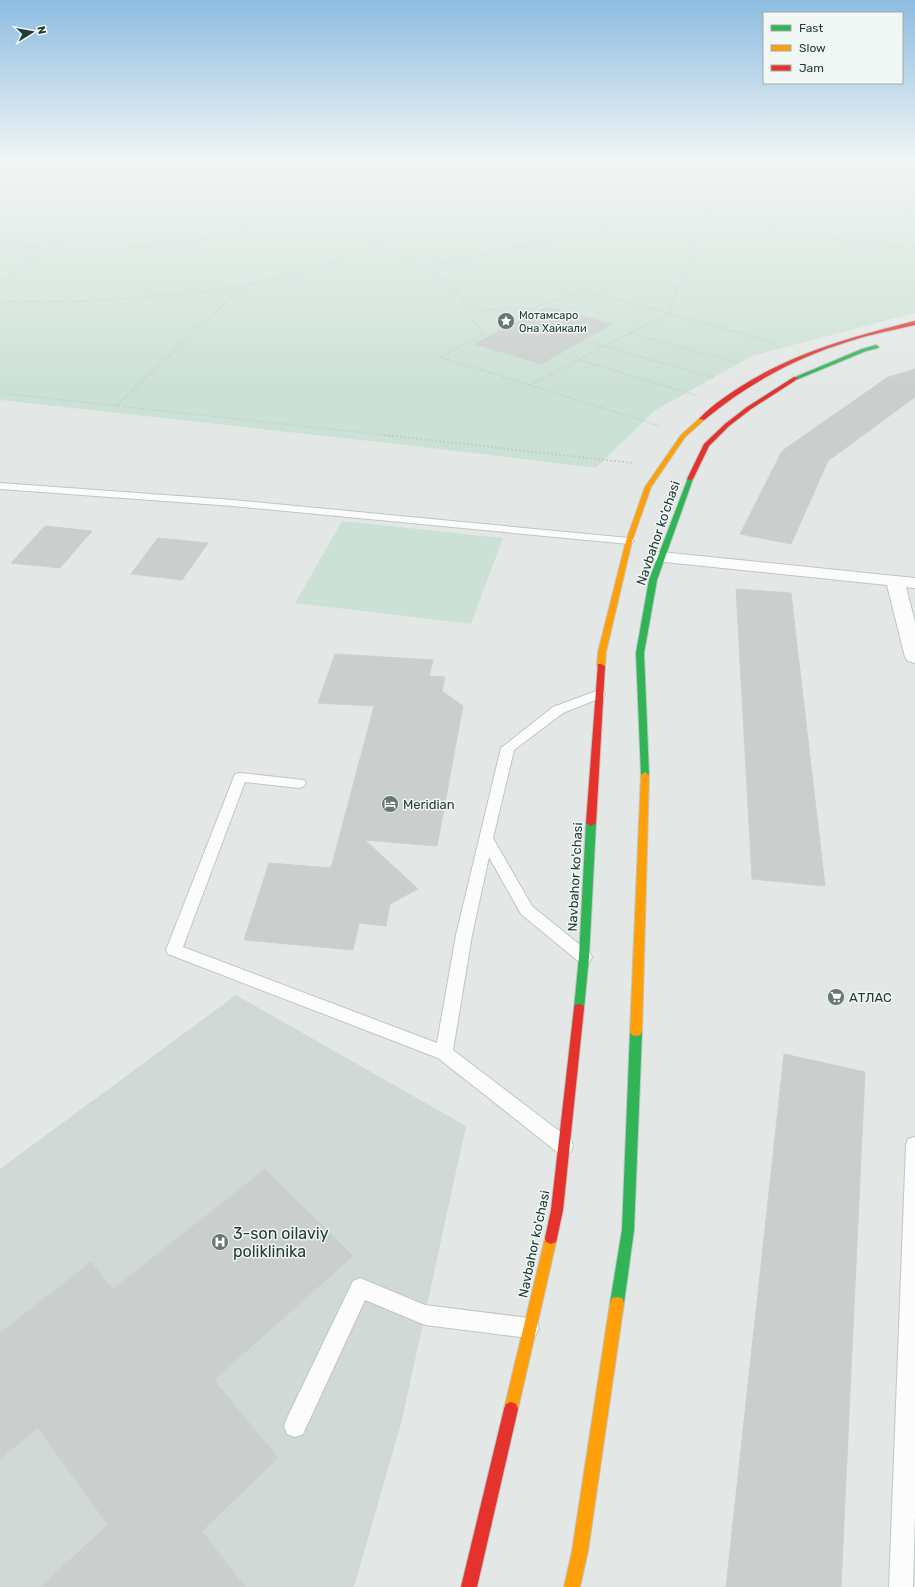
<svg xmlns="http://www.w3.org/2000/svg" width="915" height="1587" font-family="Rubik,sans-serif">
<rect width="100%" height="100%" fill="#e3e8e6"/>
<path fill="#d0d9d6" d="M236,995L466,1126L402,1420L354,1587H0V1169Z"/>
<path fill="#cce1d5" d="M0,163H915V313L752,356L654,411L596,468L406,445L0,400Z
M342,521L503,538L471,624L295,603Z"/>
<path fill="#cacfce" stroke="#ccd1cf" d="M547,307L612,324L541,364L474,344Z
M915,369V397L828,461L791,544L740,534L782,451L888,377Z
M45,526L92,531L60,568L11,563Z
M158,538L208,543L182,580L131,574Z
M736,589L791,593L825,886L752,879Z
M335,654L433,660L429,676L445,677L442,691L463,706L437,846L365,840L418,889L390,904L386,926L359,923L353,950L244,940L269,863L331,868L374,706L318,703Z
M784,1054L865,1072L841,1587H726Z
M265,1169L353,1256L214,1380L278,1458L202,1531L245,1587H40L108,1525L38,1428L0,1459V1333L91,1262L113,1289Z"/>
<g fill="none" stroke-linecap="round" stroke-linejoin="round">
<g stroke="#c0c5c3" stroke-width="2">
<path id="lane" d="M0,483L233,500L629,538L634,541L629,544L233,506L0,489Z
M599,690L603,691L605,694L603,697L563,713L514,750L493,838L532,906L590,953L592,957L590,961L584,963L578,961L521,914L489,857L472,935L453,1050L571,1140L573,1146L571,1152L564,1154L557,1152L438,1058L168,954L166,950L235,774L240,773L304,780L306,783L304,786L299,788L245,782L183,947L437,1043L456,935L501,748L553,707Z
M915,1137V1515L913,1587H889L906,1145L908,1139Z
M360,1278L425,1305L529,1318L536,1321L539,1328L536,1335L529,1338L425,1325L365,1300L303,1434L295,1437L287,1434L284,1426L287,1418L353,1281Z"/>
</g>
<g stroke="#c0c5c3" stroke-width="2">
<path id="street" d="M661,552L915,578V588L906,587L915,622V663L908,661L905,657L887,585L655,561L652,557L655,553Z"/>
</g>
<g stroke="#bec6c4" stroke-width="2">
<path id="fast" d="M876,345L879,347L878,348L866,351L798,379L793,378L862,349Z
M688,478L693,479L657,580L644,653L649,775L645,778L641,775L636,653L649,580Z
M591,820L596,823L589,957L584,1008L583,1011L579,1012L575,1011L574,1008L579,957L586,823Z
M636,1028L640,1029L642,1032L634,1230L624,1303L622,1308L617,1309L612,1308L610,1303L622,1230L630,1032L632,1029Z"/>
</g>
<g stroke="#bec6c4" stroke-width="2">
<path id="slow" d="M700,418L705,419L685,437L651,487L632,541L606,652L605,666L601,668H598L597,666L598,652L626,541L645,487L681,435Z
M645,772L649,775L642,1032L640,1035L636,1036L632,1035L630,1032L641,775Z
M551,1232L556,1234L557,1238L518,1409L516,1414L511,1416L506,1414L504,1409L545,1238L546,1234Z
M617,1297L622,1298L624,1303L588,1551L580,1587H564L572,1551L610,1303L612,1298Z"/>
</g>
<g stroke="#bec6c4" stroke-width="2">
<path id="jam" d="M915,321V325C893,330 871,334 850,341C797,357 747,384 704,420L699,419C711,406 726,396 740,387C795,352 852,337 915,321Z
M794,377L799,378L751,409L729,426L709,446L693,479L688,480L687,479L704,444L725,424L747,407Z
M598,664H601L605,666L596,823L591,826L586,823Z
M579,1004L583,1005L584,1008L563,1210L557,1238L556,1242L551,1244L546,1242L545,1238L551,1210L574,1008L575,1005Z
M511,1402L516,1404L518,1409L477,1587H461L504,1409L506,1404Z"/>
</g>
<path stroke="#c0c8c7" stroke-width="1" stroke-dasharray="1 1.5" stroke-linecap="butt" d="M32,163L80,166
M268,163L249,178L379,244L451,284
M466,163L524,167
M533,163L525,166L524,170C538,177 555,178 569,170L567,166L558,163
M642,163V168L674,192L706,206
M758,163L772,177L803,190L850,202L915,210
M815,163C835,187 886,189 915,192
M842,163C859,183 891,183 915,185
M569,169L651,175
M60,170L48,182C50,186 53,192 56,194C68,202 84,203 97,204C151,210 206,205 255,182
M0,173L18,163
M0,178L87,167L92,163
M249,178L436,188L709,208L680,284
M386,185L404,163
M913,192L915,200
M532,195L547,175
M710,208L784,229L855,243L915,249
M907,210L915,249
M0,241L50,250L106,251L223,237L275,220L344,163
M421,267L803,190
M0,282L50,250L113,206
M249,284L307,272L379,244L405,225L458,163"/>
<path stroke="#c0c8c7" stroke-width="1.5" stroke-dasharray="1 2" stroke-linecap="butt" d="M449,283L453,285L464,303L482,311
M0,302L92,301L209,292L253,283
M539,328L715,378
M631,333L738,363
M440,357L484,334L473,321L482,311L508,308L531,309L582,290L777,343
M440,357L660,426
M579,360L695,395
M530,385L669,313L680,283
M0,393L393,436
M116,406L244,285"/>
<path stroke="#c0c8c7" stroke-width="2" stroke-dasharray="1.5 2.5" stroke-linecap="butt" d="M384,435L633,463"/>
<use href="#lane" fill="#fbfcfb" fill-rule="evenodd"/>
<use href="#street" fill="#fbfcfb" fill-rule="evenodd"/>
<use href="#fast" fill="#30b455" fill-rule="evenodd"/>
<use href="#slow" fill="#ff9f0a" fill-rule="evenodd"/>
<use href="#jam" fill="#e5322d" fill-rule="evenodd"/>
</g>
<linearGradient id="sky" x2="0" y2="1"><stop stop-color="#8dbce1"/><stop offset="0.42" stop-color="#f2f5f4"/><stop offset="1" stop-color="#f2f5f4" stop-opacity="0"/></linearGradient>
<rect width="915" height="386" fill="url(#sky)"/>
<defs>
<g id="sight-disc" transform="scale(0.9)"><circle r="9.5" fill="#657874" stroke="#f1f7f5"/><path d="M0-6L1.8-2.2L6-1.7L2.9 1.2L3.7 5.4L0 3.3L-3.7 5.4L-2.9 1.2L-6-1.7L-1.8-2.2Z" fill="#fff"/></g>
<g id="hotel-disc" transform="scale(0.9)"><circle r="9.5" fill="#657874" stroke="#f1f7f5"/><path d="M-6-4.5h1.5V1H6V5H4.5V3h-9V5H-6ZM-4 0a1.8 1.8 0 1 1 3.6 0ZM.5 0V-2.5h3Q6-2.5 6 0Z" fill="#fff"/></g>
<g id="supermarket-disc" transform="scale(0.9)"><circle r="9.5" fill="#657874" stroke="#f1f7f5"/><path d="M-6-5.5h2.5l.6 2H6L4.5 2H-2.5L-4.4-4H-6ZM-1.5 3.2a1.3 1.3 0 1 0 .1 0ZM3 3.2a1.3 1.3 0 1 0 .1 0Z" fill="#fff"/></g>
<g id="hospital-disc" transform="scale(0.9)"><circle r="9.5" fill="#657874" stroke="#f1f7f5"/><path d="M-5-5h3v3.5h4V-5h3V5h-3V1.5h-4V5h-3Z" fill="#fff"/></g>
</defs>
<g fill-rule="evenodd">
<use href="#sight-disc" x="506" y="321"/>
<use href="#hotel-disc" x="390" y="804"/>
<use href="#supermarket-disc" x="836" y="997"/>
<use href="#hospital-disc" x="220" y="1242"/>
</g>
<g text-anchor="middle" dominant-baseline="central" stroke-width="3" stroke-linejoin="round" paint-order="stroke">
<g font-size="11" fill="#213b37" stroke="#f1f7f5" text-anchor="start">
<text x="519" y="315">Мотамсаро<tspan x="519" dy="13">Она Хайкали</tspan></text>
</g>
<g font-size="13" fill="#213b37" stroke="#f1f7f5">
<text transform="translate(658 533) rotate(-71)">Navbahor ko'chasi</text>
<text transform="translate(575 877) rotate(-87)">Navbahor ko'chasi</text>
<text transform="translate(534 1244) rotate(-78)">Navbahor ko'chasi</text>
</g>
<g font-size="13" fill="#213b37" stroke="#f1f7f5" text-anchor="start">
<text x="403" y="804">Meridian</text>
<text x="849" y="997">АТЛАС</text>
</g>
<g font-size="16" fill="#213b37" stroke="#f1f7f5" text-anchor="start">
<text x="233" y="1233">3-son oilaviy<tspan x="233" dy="18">poliklinika</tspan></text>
</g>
</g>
<rect x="763" y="12" width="140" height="72" fill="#f1f7f5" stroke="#9eaca9"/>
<rect x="771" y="25" width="20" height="6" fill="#30b455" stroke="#9eaca9"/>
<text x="799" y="32" font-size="12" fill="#213b37">Fast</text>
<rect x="771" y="45" width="20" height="6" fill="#ff9f0a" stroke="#9eaca9"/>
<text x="799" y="52" font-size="12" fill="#213b37">Slow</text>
<rect x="771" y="65" width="20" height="6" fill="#e5322d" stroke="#9eaca9"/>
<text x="799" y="72" font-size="12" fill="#213b37">Jam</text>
<g transform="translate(32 32) rotate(79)" stroke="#f1f7f5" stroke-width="3" paint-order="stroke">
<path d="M0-3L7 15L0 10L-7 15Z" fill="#213b37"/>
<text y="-6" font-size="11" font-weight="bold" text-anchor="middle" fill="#213b37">N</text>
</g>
</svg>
